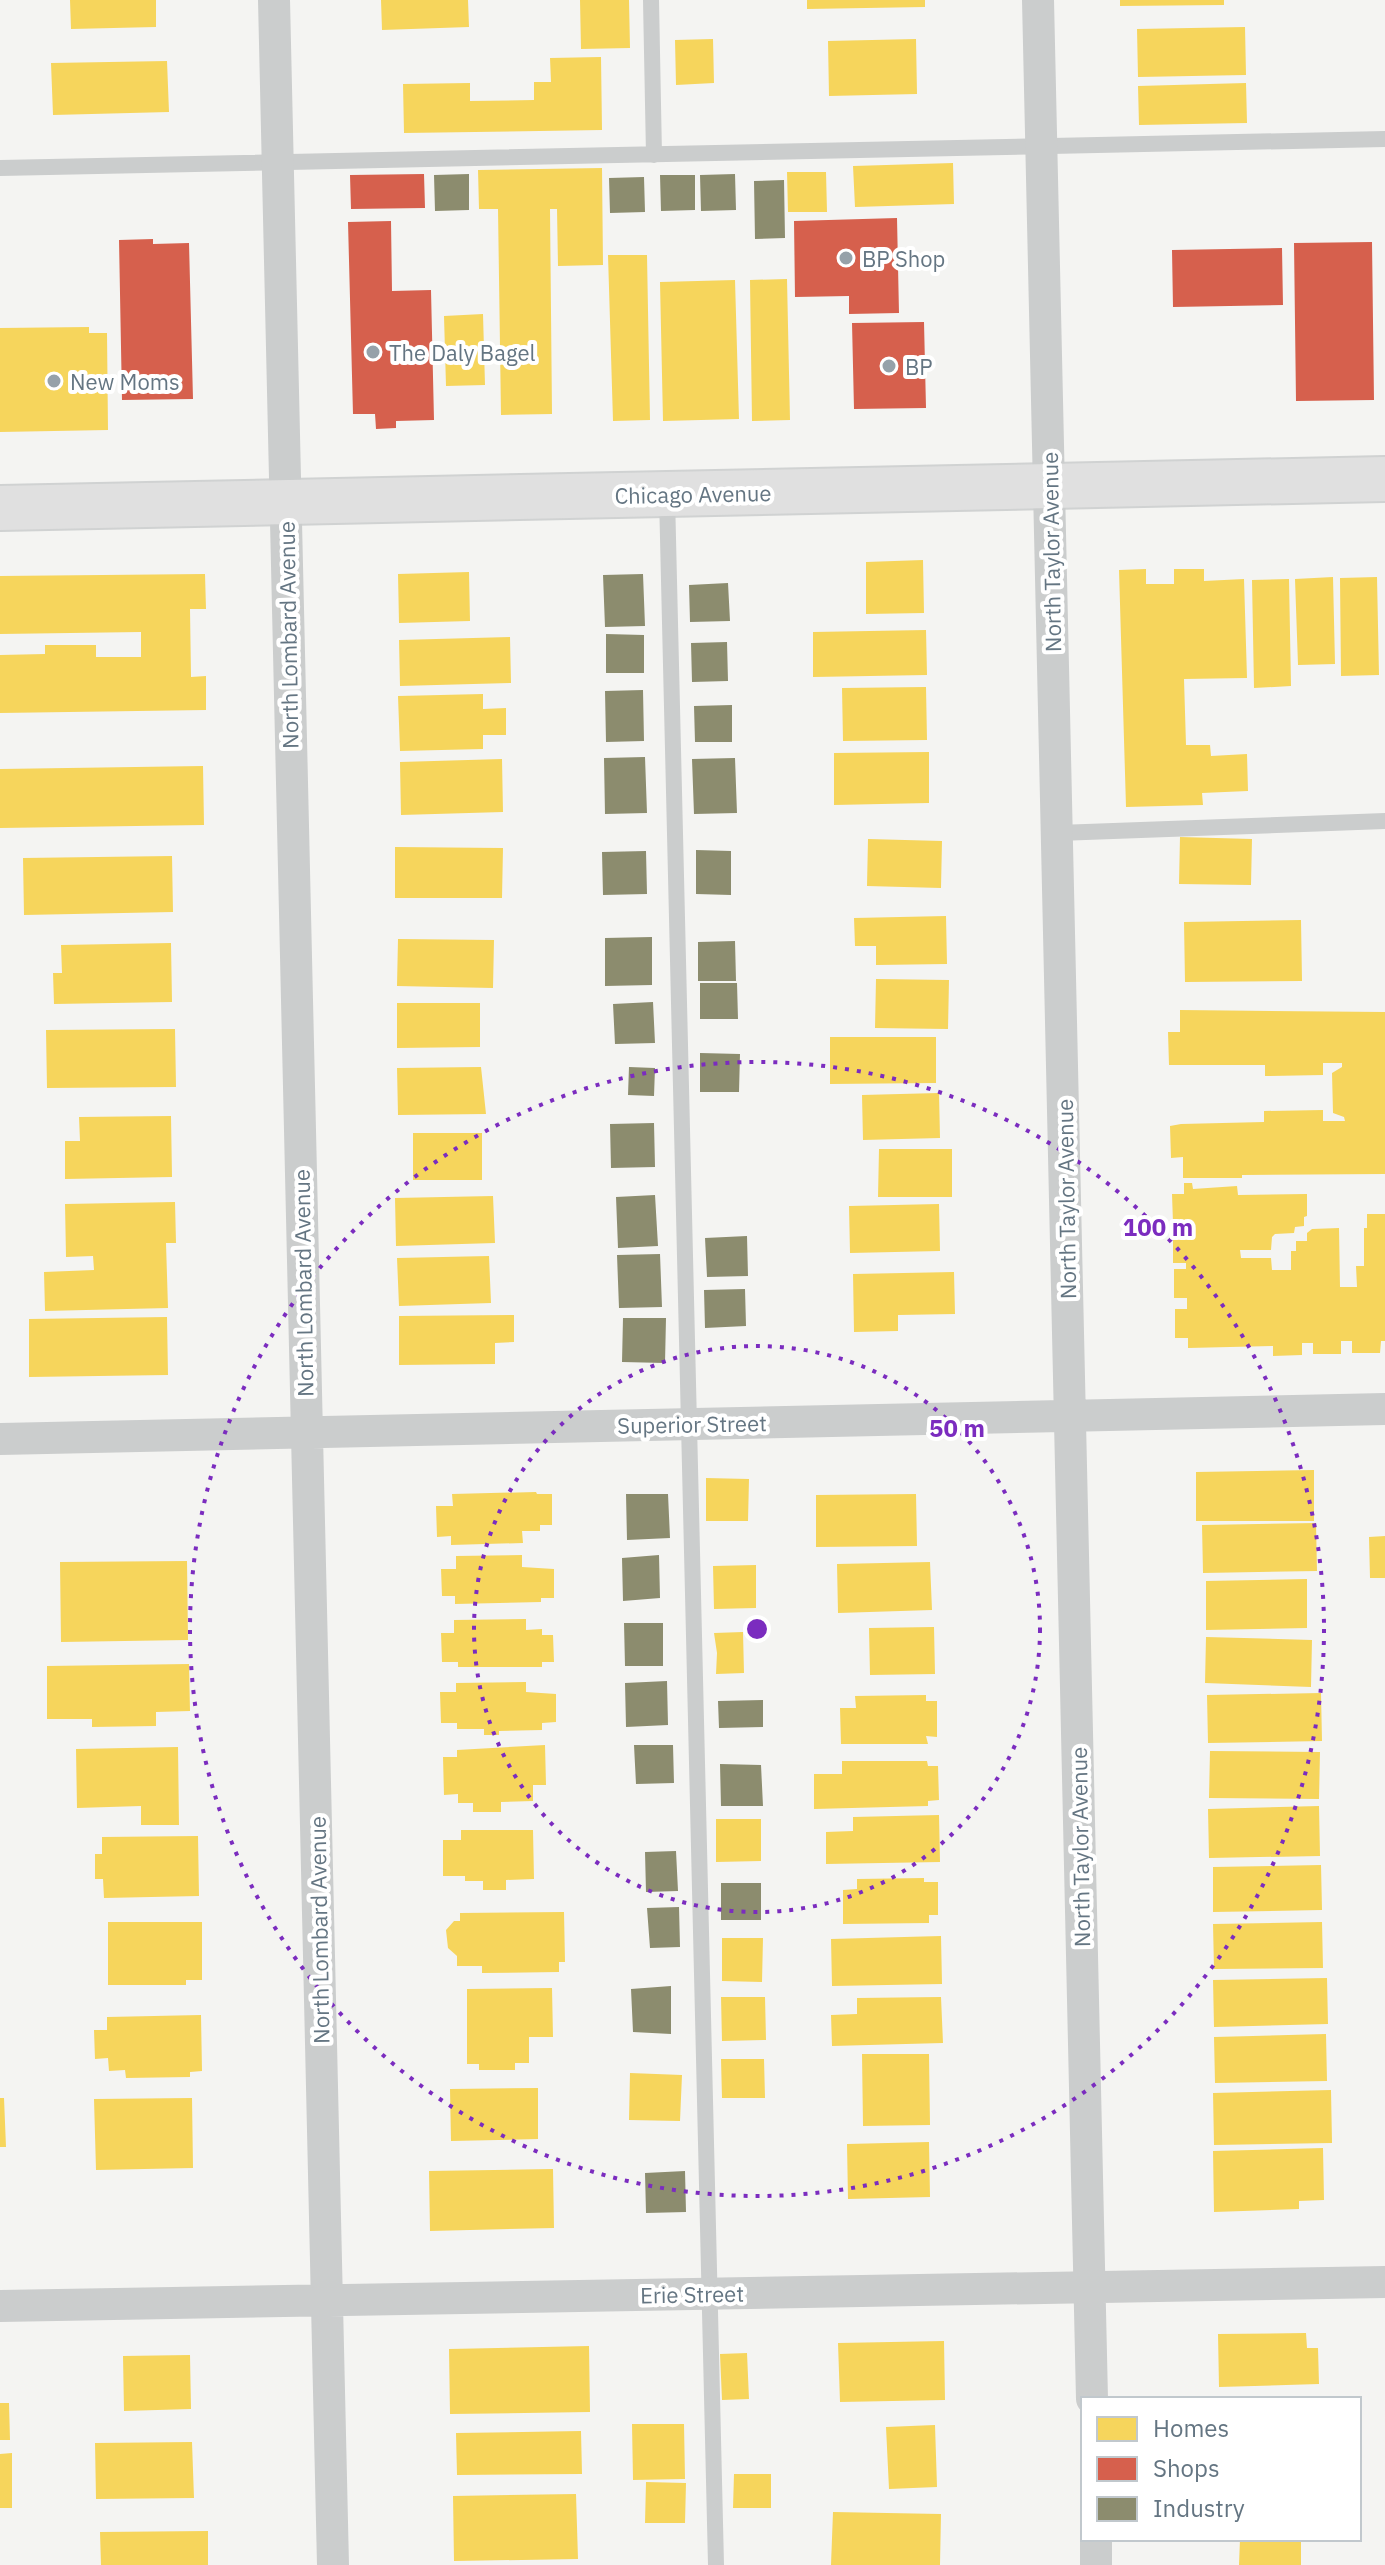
<svg xmlns="http://www.w3.org/2000/svg" width="1385" height="2565" font-family="'IBM Plex Sans',sans-serif">
<rect width="100%" height="100%" fill="#f4f4f2"/>
<path fill="#f6d55c" d="M70,0H156V27L71,29Z
M381,0H468L469,27L382,30Z
M580,0H629L630,48L581,49Z
M807,0H925V7L807,9Z
M1120,0H1224V5L1120,6Z
M1245,27L1246,75L1138,77L1137,29Z
M713,39L714,83L676,85L675,40Z
M916,39L917,94L829,96L828,41Z
M601,57L602,130L404,133L403,84L470,83V101L534,100V82H551L550,58Z
M167,61L169,112L53,115L51,63Z
M1246,83L1247,123L1139,125L1138,86Z
M953,163L954,204L855,207L853,166Z
M602,168L603,265L558,266L557,209H550L552,414L501,415L498,209H479L478,170Z
M787,172H826L827,212H788Z
M608,255H647L650,420L613,421Z
M787,279L790,420L752,421L750,280Z
M735,280L739,419L663,421L660,282Z
M483,314L485,385L446,386L444,316Z
M89,327V333H107L108,430L0,432V328Z
M923,560L924,613L866,614V562Z
M1146,569V584H1174V569H1204V581L1244,579L1247,678L1184,679L1186,745H1210L1211,756L1247,754L1248,791L1202,793L1203,805L1126,807L1119,570Z
M469,572L470,621L399,623L398,574Z
M205,574L206,609H190L191,677L206,676V710L0,713V655L45,654V645H96V657H141V632L0,634V576Z
M1333,577L1335,664L1298,665L1295,579Z
M1377,577L1379,675L1341,676L1340,578Z
M1289,579L1291,686L1254,688L1252,580Z
M926,630L927,675L813,677V632Z
M510,637L511,683L400,686L399,640Z
M926,687L927,740L843,741L842,688Z
M483,694V709L506,708V735H483V749L400,751L398,696Z
M929,752V803L834,805V753Z
M502,759L503,812L401,815L400,762Z
M203,766L204,825L0,828V769Z
M1180,837L1252,839L1251,885L1179,884Z
M868,839L942,841L941,888L867,886Z
M395,847L503,848L502,898H395Z
M172,856L173,912L24,915L23,858Z
M946,916L947,964L876,965V946H855L854,918Z
M1301,920L1302,981L1185,982L1184,922Z
M398,939L494,940L493,988L397,986Z
M171,943L172,1002L54,1004L53,973H62L61,945Z
M876,979L949,980L948,1029L875,1028Z
M397,1003H480V1047L397,1048Z
M1180,1010L1385,1012V1174L1242,1175V1178H1183V1157L1171,1158L1170,1126L1181,1124L1264,1122V1111L1323,1110V1121H1345L1344,1117L1333,1113L1332,1073L1342,1067V1063H1323V1075L1265,1076V1065H1169L1168,1032H1180Z
M175,1029L176,1087L47,1088L46,1030Z
M830,1037H936V1083L830,1084Z
M481,1067L486,1114L398,1115L397,1068Z
M939,1093L940,1138L863,1140L862,1095Z
M171,1116L172,1177L65,1179V1141H80L79,1117Z
M413,1133H482V1180H413Z
M879,1149H952V1197H878Z
M1184,1183H1192L1193,1189L1237,1186L1238,1195L1307,1194V1216L1304,1217V1226L1295,1227L1294,1233L1275,1234L1272,1237L1271,1250H1240L1241,1258H1271L1272,1270H1291V1251H1296V1241H1307V1233L1312,1229L1339,1228L1340,1287H1357L1356,1266H1364V1228H1367V1214H1385V1341H1381L1380,1353H1352V1341H1341V1354H1313V1343H1302V1355L1273,1356V1346L1188,1348V1338H1175V1309H1187V1298H1174V1269H1186V1263H1173V1234H1185V1222L1173,1223L1172,1194H1184Z
M493,1196L495,1243L396,1246L395,1198Z
M175,1202L176,1243H166L168,1308L45,1311L44,1272L94,1270L93,1256L66,1257L65,1204Z
M939,1204L940,1251L850,1253L849,1206Z
M489,1256L491,1303L399,1306L397,1258Z
M954,1272L955,1314L898,1315V1331L854,1332L853,1274Z
M514,1315V1342L495,1343V1364L399,1365V1316Z
M167,1317L168,1375L29,1377V1319Z
M1314,1470V1521H1196V1472Z
M706,1478L749,1479L748,1521H706Z
M536,1492L537,1494H552V1525H540V1531H522L523,1543L451,1545V1536L437,1537L436,1506H453L452,1494Z
M916,1494L917,1546L816,1547V1495Z
M1316,1523L1317,1571L1203,1573L1202,1525Z
M1385,1536V1578H1370L1369,1537Z
M522,1555V1567L554,1569V1598H541V1602L455,1604V1596H442L441,1569H456V1556Z
M187,1561L188,1640L61,1642L60,1562Z
M930,1562L932,1610L838,1613L837,1564Z
M756,1565V1608L714,1609L713,1566Z
M1307,1579V1628L1206,1630V1581Z
M526,1619V1630L542,1629V1635H553L554,1662H542V1667H458V1662H442L441,1633H454V1620Z
M934,1627L935,1674L870,1675L869,1628Z
M743,1632L744,1673L716,1674L717,1653L714,1633Z
M1206,1637L1312,1640L1311,1687L1205,1683Z
M189,1664L190,1711L156,1712V1726L92,1727V1719H47V1666Z
M526,1682V1692L556,1694V1722L542,1723V1730L499,1731V1735H484V1729H457V1723H441L440,1692H456V1683Z
M1321,1693L1322,1741L1208,1743L1207,1695Z
M926,1695V1701H937V1737L926,1736L928,1744H841L840,1708H856L855,1696Z
M545,1745L546,1785H533V1801L501,1802V1812H473V1803H458V1794L444,1795L443,1757H457V1750Z
M178,1747L179,1825H141V1806L77,1808L76,1749Z
M1210,1751L1320,1752L1319,1799L1209,1798Z
M842,1761H927L928,1766H938L939,1800L928,1801V1806L814,1809V1774H842Z
M1319,1806L1320,1856L1209,1858L1208,1809Z
M939,1815L940,1862L826,1864V1832L853,1831V1817Z
M716,1819H761V1861L716,1862Z
M461,1830H533L534,1879L506,1880V1890H483V1881H465V1876H443V1840H461Z
M198,1836L199,1896L104,1898L103,1879H95V1854H102V1837Z
M1321,1865L1322,1910L1213,1912V1867Z
M924,1878V1882H938V1915H929V1923L843,1924V1890L857,1889V1879Z
M564,1912L565,1962H559V1972L482,1973V1966H457V1956L448,1948L446,1930L454,1921H460V1913Z
M108,1922H202V1980H186V1985H108Z
M1322,1922L1323,1968L1214,1969L1213,1924Z
M941,1936L942,1984L832,1986L831,1939Z
M722,1938H763L762,1982L722,1981Z
M1327,1978L1328,2024L1214,2027L1213,1980Z
M552,1988L553,2037H529V2063H515V2070H479V2064H467V1989Z
M721,1997H765L766,2040L722,2041Z
M941,1997L943,2043L832,2046L831,2015L857,2014V1998Z
M201,2015L202,2071L190,2072V2077L126,2078L125,2070L109,2071L108,2058L95,2059L94,2030H107V2017Z
M1326,2034L1327,2081L1215,2083L1214,2037Z
M862,2054H929L930,2125L863,2126Z
M721,2059H764L765,2098H722Z
M630,2073L682,2075L680,2121L629,2120Z
M538,2088V2139L451,2141L450,2089Z
M1331,2090L1332,2143L1214,2145L1213,2093Z
M0,2098H4L6,2147H0Z
M192,2098L193,2168L96,2170L94,2099Z
M929,2142L930,2197L848,2199L847,2144Z
M1323,2148L1324,2200L1299,2201V2209L1214,2212L1213,2151Z
M553,2169L554,2228L430,2231L429,2171Z
M1306,2333L1307,2348H1318L1319,2384L1219,2387L1218,2334Z
M944,2341L945,2400L840,2402L838,2343Z
M589,2346L590,2412L450,2414L449,2349Z
M747,2353L749,2399L722,2400L720,2354Z
M190,2355L191,2409L124,2411L123,2356Z
M0,2403H9L10,2440H0Z
M632,2424H684L685,2479L633,2480Z
M935,2425L937,2487L889,2489L886,2427Z
M581,2431L582,2474L457,2475L456,2433Z
M192,2442L194,2498L96,2499L95,2443Z
M12,2453V2508H0V2454Z
M734,2474H771V2508H733Z
M646,2482L686,2483L685,2523H645Z
M576,2494L578,2559L454,2561L453,2496Z
M833,2512L941,2514L940,2565H831Z
M208,2531V2565H101L100,2532Z
M1240,2539H1301V2565H1239Z"/>
<path fill="#d6604d" d="M424,174L425,208L351,209L350,175Z
M897,218L899,313L849,314V296L795,297L794,221Z
M391,221L392,291L431,290L434,420L396,421V428L376,429L375,414H353L348,222Z
M153,239V244L189,243L193,399L122,400L119,240Z
M1372,242L1374,400L1296,401L1294,243Z
M1282,248L1283,305L1173,307L1172,250Z
M924,322L926,408L854,409L852,323Z"/>
<path fill="#8c8c6e" d="M469,174V210L435,211L434,175Z
M735,174L736,210L701,211L700,175Z
M660,175H695V210L661,211Z
M644,177L645,212L610,213L609,178Z
M784,180L785,238L755,239L754,181Z
M643,574L645,626L605,627L603,575Z
M728,583L730,621L690,622L689,585Z
M606,634L644,635V673H606Z
M727,642L728,681L692,682L691,643Z
M643,690L644,741L606,742L605,691Z
M732,705V742H695L694,706Z
M645,757L647,813L605,814L604,758Z
M735,758L737,813L694,814L692,759Z
M696,850L731,851V895L696,894Z
M646,851L647,894L603,895L602,852Z
M652,937V985L605,986V938Z
M735,941L736,981H698V942Z
M700,983H737L738,1019H700Z
M653,1002L655,1043L615,1044L613,1004Z
M700,1053L740,1054L739,1092H700Z
M629,1067L655,1068L654,1096L628,1095Z
M654,1123L655,1167L611,1168L610,1124Z
M655,1195L658,1246L618,1248L616,1197Z
M747,1236L748,1276L707,1277L705,1238Z
M660,1254L662,1307L619,1308L617,1255Z
M745,1289L746,1326L705,1328L704,1290Z
M623,1318H666L665,1363L622,1362Z
M626,1494H668L670,1538L627,1540Z
M659,1555L660,1598L623,1601L622,1558Z
M624,1623H663V1666H625Z
M667,1681L668,1725L626,1727L625,1683Z
M763,1700V1727L719,1728L718,1701Z
M634,1745H673L674,1783L636,1784Z
M720,1764L761,1765L763,1806H721Z
M676,1851L678,1891L646,1892L645,1852Z
M721,1883H761V1920H721Z
M679,1907L680,1947L650,1948L647,1908Z
M671,1986V2034L633,2032L631,1989Z
M685,2171L686,2212L646,2213L645,2173Z"/>
<g fill="none" stroke-linecap="round" stroke-linejoin="round">
<g stroke="#d0d2d2" stroke-width="48">
<path id="secondary" d="M0,508L1385,479"/>
</g>
<path stroke="#cbcdcd" stroke-width="16" d="M651,0L654,155
M0,168L1385,139
M667,496L716,2565
M1058,833L1385,821"/>
<path stroke="#cbcdcd" stroke-width="32" d="M274,0L333,2565
M1038,0L1092,2399
M0,1439L1385,1409
M0,2306L1385,2282
M1096,2539V2565"/>
<use href="#secondary" stroke="#e0e0e0" stroke-width="44"/>
</g>
<g fill="none" stroke="#7b2cbf" stroke-width="4" stroke-dasharray="4 8">
<circle cx="757" cy="1629" r="283"/>
<circle cx="757" cy="1629" r="567"/>
</g>
<g fill="#96a1a9" stroke="#fff" stroke-width="3">
<circle cx="846" cy="258" r="8"/>
<circle cx="373" cy="352" r="8"/>
<circle cx="889" cy="366" r="8"/>
<circle cx="54" cy="381" r="8"/>
</g>
<g text-anchor="middle" dominant-baseline="central" stroke-width="8" stroke-linejoin="round" paint-order="stroke">
<g font-size="22" fill="#647582" stroke="#fff" text-anchor="start">
<text x="862" y="258">BP Shop</text>
<text x="389" y="352">The Daly Bagel</text>
<text x="905" y="366">BP</text>
<text x="70" y="381">New Moms</text>
</g>
<g font-size="22" fill="#647582" stroke="#fff">
<text transform="translate(693 494) rotate(-1)">Chicago Avenue</text>
<text transform="translate(1051 552) rotate(-91)">North Taylor Avenue</text>
<text transform="translate(288 635) rotate(-91)">North Lombard Avenue</text>
<text transform="translate(1066 1199) rotate(-91)">North Taylor Avenue</text>
<text transform="translate(303 1283) rotate(-91)">North Lombard Avenue</text>
<text transform="translate(692 1424) rotate(-1)">Superior Street</text>
<text transform="translate(1080 1847) rotate(-91)">North Taylor Avenue</text>
<text transform="translate(319 1930) rotate(-91)">North Lombard Avenue</text>
<text transform="translate(692 2294) rotate(-1)">Erie Street</text>
</g>
</g>
<circle cx="757" cy="1629" r="12" fill="#7b2cbf" stroke="#fff" stroke-width="4"/>
<g font-size="24" text-anchor="middle" font-weight="bold" fill="#7b2cbf" stroke="#fff" stroke-width="8" stroke-linejoin="round" paint-order="stroke">
<text x="1158" y="1236">100 m</text>
<text x="957" y="1437">50 m</text>
</g>
<rect x="1081" y="2397" width="280" height="144" fill="#ffffff" stroke="#c1c8cd" stroke-width="2"/>
<rect x="1097" y="2417" width="40" height="24" fill="#f6d55c" stroke="#c1c8cd" stroke-width="2"/>
<text x="1153" y="2437" font-size="24" fill="#647582">Homes</text>
<rect x="1097" y="2457" width="40" height="24" fill="#d6604d" stroke="#c1c8cd" stroke-width="2"/>
<text x="1153" y="2477" font-size="24" fill="#647582">Shops</text>
<rect x="1097" y="2497" width="40" height="24" fill="#8c8c6e" stroke="#c1c8cd" stroke-width="2"/>
<text x="1153" y="2517" font-size="24" fill="#647582">Industry</text>
</svg>
